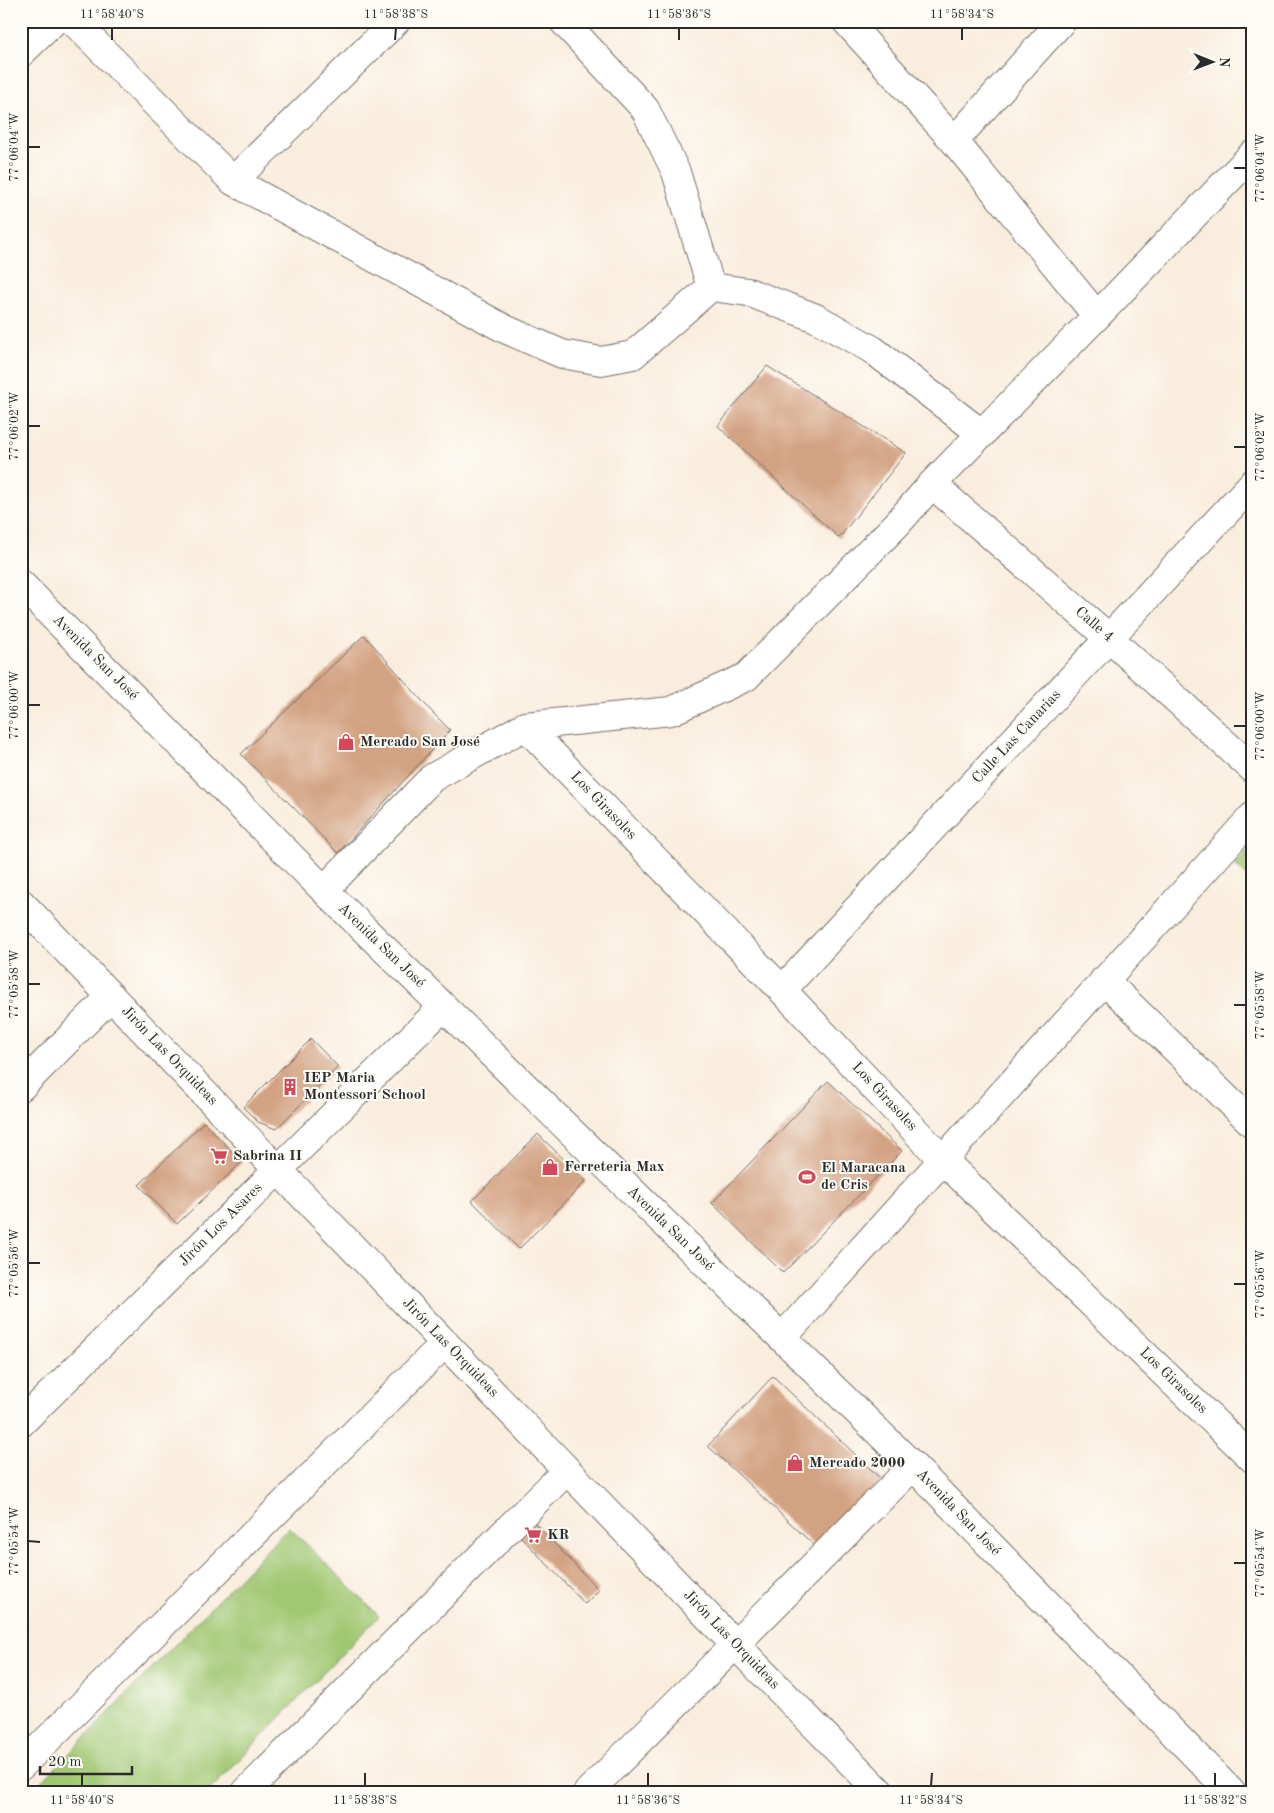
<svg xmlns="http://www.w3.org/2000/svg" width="1274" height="1813" font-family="'Old Standard TT',serif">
<rect width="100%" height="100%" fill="#fdfcf7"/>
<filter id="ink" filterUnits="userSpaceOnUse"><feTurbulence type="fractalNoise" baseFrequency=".02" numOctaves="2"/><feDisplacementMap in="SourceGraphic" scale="10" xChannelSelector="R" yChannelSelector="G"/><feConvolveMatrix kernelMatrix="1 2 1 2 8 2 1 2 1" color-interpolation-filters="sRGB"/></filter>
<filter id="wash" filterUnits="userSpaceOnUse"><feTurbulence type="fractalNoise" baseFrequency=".0096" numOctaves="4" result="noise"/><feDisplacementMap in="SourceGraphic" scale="20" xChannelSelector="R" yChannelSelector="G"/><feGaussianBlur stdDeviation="1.12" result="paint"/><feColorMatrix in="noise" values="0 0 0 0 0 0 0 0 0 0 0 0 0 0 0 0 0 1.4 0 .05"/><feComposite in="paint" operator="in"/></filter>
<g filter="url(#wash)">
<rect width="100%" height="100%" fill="#f9eddd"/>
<path fill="#a0c772" stroke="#66794e" d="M1253,844V881L1235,865Z
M289,1527L379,1616L208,1792H32Z"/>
<g id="blocks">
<path fill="#d3a282" d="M767,366L906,453L839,538L718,426Z
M364,635L432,712L450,730L338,853L241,754Z
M311,1039L338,1067L276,1129L258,1122L243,1107Z
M828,1081L902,1151L783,1273L712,1203Z
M204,1122L242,1162L177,1224L139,1185Z
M538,1134L586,1181L519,1249L472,1201Z
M773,1376L882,1480L818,1549L708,1446Z
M535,1523L599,1590L585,1604L521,1537Z"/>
</g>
</g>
<g filter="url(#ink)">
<use href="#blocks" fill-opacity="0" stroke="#736f69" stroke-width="1"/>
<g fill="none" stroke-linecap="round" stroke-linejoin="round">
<g stroke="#736f69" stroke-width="30">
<path id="street" d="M73,21L233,181L505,329L562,354L601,361L633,355L711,287L748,292L816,318L873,350L982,434
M563,21L645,109L676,172L711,287
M846,21L954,141L1097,316
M21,53L54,21
M954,141L1062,21
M233,181L396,21
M932,484L1109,638L1253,769
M525,726L782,990L942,1159L1253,1459
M324,890L432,778L525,726L671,711L746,677L897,524L932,484L1097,316L1253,154
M21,903L721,1630L880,1792
M1104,980L1253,1124
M782,990L1253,483
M21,1087L111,996
M782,1338L1253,816
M21,1423L443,1007
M21,1766L445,1343
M246,1792L567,1470
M588,1792L913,1466"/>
</g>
<g stroke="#736f69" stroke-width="30">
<path id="secondary" d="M21,584L324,890L913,1466L1231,1792"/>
</g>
<use href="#street" stroke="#fff" stroke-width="28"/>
<use href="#secondary" stroke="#fff" stroke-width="28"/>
</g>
</g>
<path fill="none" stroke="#2b2b2b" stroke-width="2" d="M112,40V28M395,40L396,28M679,40V28M962,40V28M28,147H40M1234,168H1246M28,426H40M1234,447H1246M28,705H40M1234,726H1246M28,984H40M1234,1005H1246M28,1263H40M1234,1284H1246M28,1541L40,1542M1234,1563H1246M82,1786V1773M365,1786V1773M648,1786V1773M931,1786L932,1773M1215,1786V1773"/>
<defs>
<g id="shop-bare" transform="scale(1.35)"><path d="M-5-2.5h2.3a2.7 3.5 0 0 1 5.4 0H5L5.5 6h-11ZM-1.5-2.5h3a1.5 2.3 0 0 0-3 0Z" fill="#d1495b" stroke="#fdfcf7" stroke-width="2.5" paint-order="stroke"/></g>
<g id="building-bare" transform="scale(1.35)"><path d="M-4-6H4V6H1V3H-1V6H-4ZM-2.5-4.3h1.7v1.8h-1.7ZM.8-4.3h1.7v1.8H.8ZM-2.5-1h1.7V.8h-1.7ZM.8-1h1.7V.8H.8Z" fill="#d1495b" stroke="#fdfcf7" stroke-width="2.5" paint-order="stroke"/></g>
<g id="supermarket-bare" transform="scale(1.35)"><path d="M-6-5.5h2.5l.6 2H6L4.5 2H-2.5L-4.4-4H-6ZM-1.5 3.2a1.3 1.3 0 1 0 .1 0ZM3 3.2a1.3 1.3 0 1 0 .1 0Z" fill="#d1495b" stroke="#fdfcf7" stroke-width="2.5" paint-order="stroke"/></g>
<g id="stadium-bare" transform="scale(1.35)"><path d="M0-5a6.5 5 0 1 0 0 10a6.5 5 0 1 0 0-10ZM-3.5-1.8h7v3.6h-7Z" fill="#d1495b" stroke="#fdfcf7" stroke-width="2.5" paint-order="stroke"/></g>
</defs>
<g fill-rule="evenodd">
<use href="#shop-bare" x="346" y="742"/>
<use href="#building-bare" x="290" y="1087"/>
<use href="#supermarket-bare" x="219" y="1156"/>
<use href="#shop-bare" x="550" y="1167"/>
<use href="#stadium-bare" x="807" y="1177"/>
<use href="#shop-bare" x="795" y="1463"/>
<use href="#supermarket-bare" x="533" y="1535"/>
</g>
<g text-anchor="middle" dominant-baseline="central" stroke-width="4" stroke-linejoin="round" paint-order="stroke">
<g font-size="15" fill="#2b2b2b" stroke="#fdfcf7">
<text transform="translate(1094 625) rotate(41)">Calle 4</text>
<text transform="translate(95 658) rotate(45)">Avenida San José</text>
<text transform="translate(1017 737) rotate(-47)">Calle Las Canarias</text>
<text transform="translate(603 806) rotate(46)">Los Girasoles</text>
<text transform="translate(381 946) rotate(44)">Avenida San José</text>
<text transform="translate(169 1056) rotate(46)">Jirón Las Orquideas</text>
<text transform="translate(884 1097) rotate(47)">Los Girasoles</text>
<text transform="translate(221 1225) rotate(-45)">Jirón Los Asares</text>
<text transform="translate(670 1229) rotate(44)">Avenida San José</text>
<text transform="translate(450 1348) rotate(46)">Jirón Las Orquideas</text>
<text transform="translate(1173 1381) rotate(44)">Los Girasoles</text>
<text transform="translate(958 1513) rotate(46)">Avenida San José</text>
<text transform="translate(731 1640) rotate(46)">Jirón Las Orquideas</text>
</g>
<g font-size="15" font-weight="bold" fill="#2b2b2b" stroke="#fdfcf7" text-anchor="start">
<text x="360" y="742">Mercado San José</text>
<text x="304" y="1078">IEP Maria<tspan x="304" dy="17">Montessori School</tspan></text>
<text x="233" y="1156">Sabrina II</text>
<text x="564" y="1167">Ferreteria Max</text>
<text x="821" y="1168">El Maracana<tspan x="821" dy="17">de Cris</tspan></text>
<text x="809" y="1463">Mercado 2000</text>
<text x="547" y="1535">KR</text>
</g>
</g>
<rect width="1274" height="1813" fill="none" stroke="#fdfcf7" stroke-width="55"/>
<g transform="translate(1212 62) rotate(91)" stroke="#fdfcf7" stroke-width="4" paint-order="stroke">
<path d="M0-4L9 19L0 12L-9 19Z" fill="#2b2b2b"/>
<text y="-8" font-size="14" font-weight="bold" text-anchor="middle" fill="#2b2b2b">N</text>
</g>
<path d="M40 1766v8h92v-8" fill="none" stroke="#2b2b2b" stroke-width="2.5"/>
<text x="48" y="1766" font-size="15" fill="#2b2b2b" stroke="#fdfcf7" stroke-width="4" paint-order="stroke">20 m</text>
<rect x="28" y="28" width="1218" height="1758" fill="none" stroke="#2b2b2b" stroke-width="2"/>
<g font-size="12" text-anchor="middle" fill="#2b2b2b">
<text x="112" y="18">11°58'40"S</text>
<text x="396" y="18">11°58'38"S</text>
<text x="679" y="18">11°58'36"S</text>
<text x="962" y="18">11°58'34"S</text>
<text transform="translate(14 147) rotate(-90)" y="4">77°06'04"W</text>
<text transform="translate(1260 168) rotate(-90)" y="4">77°06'04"W</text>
<text transform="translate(14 426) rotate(-90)" y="4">77°06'02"W</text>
<text transform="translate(1260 447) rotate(-90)" y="4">77°06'02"W</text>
<text transform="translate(14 705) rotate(-90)" y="4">77°06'00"W</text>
<text transform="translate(1260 726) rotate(-90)" y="4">77°06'00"W</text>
<text transform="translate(14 984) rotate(-90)" y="4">77°05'58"W</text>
<text transform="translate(1260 1005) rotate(-90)" y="4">77°05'58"W</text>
<text transform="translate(14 1263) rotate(-90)" y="4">77°05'56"W</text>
<text transform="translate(1260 1284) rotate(-90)" y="4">77°05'56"W</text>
<text transform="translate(14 1541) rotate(-90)" y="4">77°05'54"W</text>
<text transform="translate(1260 1563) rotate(-90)" y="4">77°05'54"W</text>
<text x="82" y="1804">11°58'40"S</text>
<text x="365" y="1804">11°58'38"S</text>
<text x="648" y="1804">11°58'36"S</text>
<text x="931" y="1804">11°58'34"S</text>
<text x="1215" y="1804">11°58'32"S</text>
</g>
</svg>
